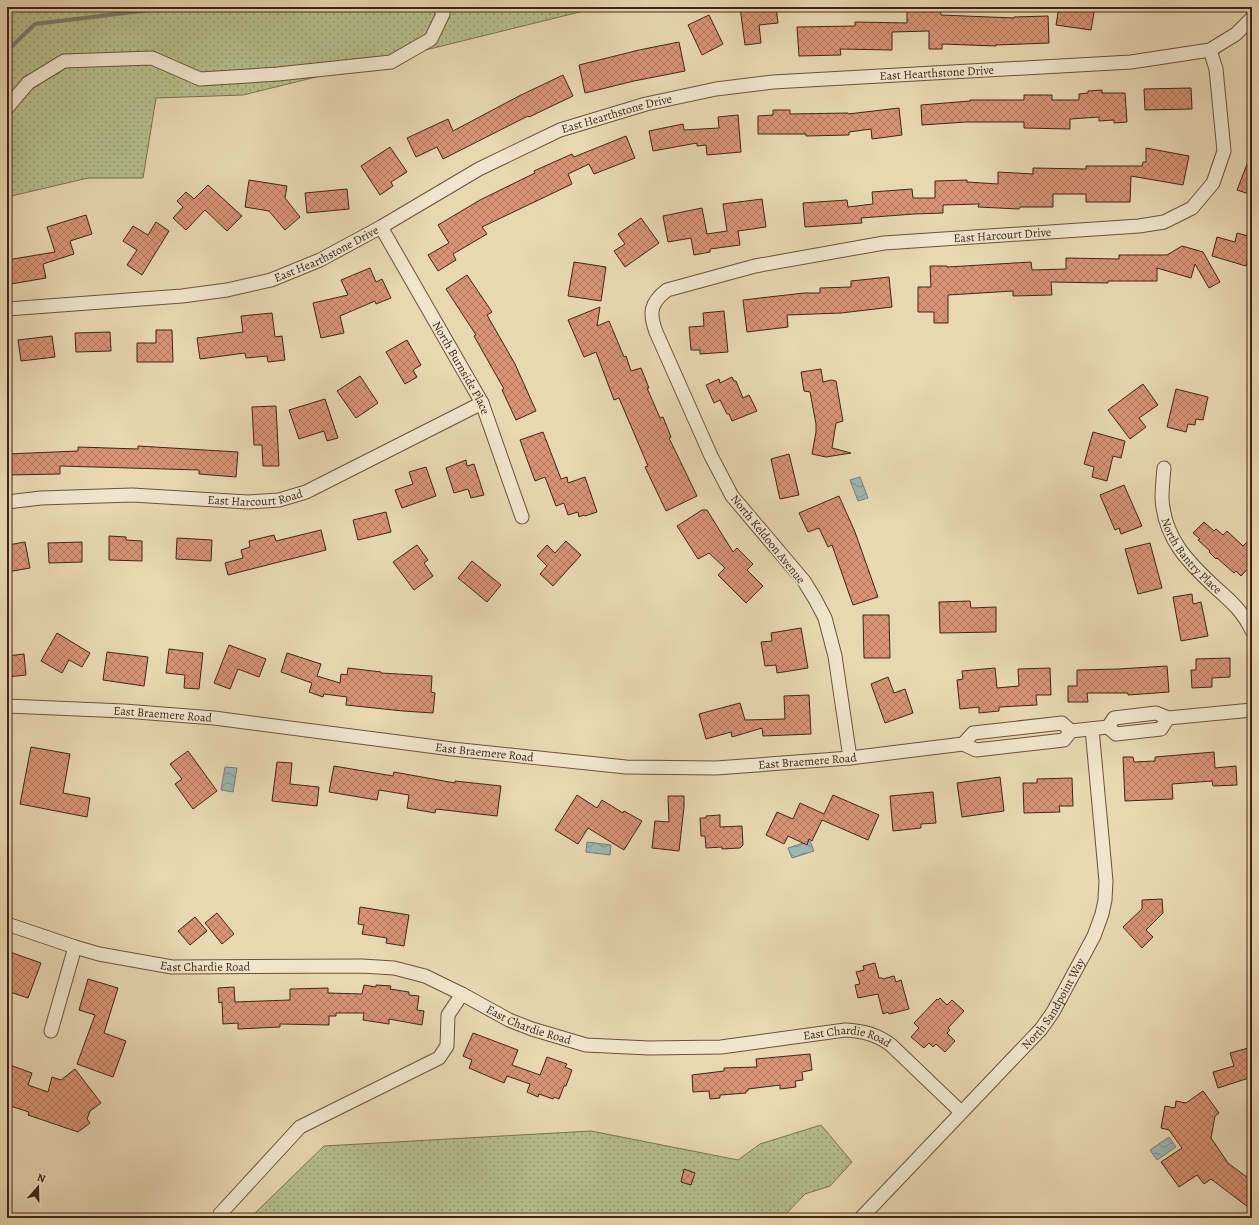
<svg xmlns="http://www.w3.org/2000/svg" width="1259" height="1225" font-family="Alegreya,serif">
<defs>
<pattern id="grass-dots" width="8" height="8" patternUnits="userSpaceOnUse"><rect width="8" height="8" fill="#b6bf8c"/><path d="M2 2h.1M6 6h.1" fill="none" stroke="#969b71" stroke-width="1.8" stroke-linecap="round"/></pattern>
<pattern id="water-waves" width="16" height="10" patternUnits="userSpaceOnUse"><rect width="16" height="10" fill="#9ab8b5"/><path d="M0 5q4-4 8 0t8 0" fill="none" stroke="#7f9592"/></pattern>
<pattern id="building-cross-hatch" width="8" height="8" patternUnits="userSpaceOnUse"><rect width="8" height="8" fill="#d89475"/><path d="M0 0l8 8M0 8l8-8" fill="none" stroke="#b1795f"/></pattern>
</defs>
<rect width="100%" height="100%" fill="#e8d8b2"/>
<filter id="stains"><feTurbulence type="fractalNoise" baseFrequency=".005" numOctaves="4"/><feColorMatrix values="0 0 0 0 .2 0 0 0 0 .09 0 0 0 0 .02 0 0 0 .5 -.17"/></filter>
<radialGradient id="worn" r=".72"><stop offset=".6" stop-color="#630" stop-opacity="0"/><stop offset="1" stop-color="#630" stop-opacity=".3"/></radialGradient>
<path fill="url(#grass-dots)" stroke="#7c7252" d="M7,7H600L243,95L156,98L143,178H88L7,197Z
M821,1125L852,1162L830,1186L805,1194L782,1218H250L324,1146L591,1131L738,1160L760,1144Z"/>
<path fill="url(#water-waves)" stroke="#777d76" d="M860,477L868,498L858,501L850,480Z
M225,767L237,768L233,792L221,790Z
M810,841L814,851L792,858L788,848Z
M587,842L611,845L610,855L586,852Z
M1169,1137L1176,1147L1157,1160L1150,1150Z"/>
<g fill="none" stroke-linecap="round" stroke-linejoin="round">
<path stroke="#777d76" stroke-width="4" d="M7,51L35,24L174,7"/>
</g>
<path fill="url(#building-cross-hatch)" stroke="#422417" d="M740,7H776L778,23L759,25L761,43L745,45Z
M940,7L941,15L1014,18V17L1048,16L1049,43L996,45V46L942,44V49H929V31L892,32V50L840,49L841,55L799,56L797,27L855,26V22L907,23V9Z
M1059,7H1095L1091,30L1056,25Z
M709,15L723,44L702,55L688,25Z
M679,42L685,71L634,81L585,93L579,65L639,50Z
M563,75L573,96L529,117L528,116L443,159L437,147L416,157L407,138L448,119L453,131L519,96Z
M1191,88L1192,109L1145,110L1144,89Z
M1102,90V93H1125L1127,122L1114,123V120L1099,121V117L1070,119V129L1024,128V122H966L922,125L921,105L970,101V100H1024V95H1052V100H1079V94L1088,93V91Z
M899,108L902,135L872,139L871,129L849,132V135L806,136V134H758V116L773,115V110H790V114L848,113V114Z
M738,115L741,152L707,155L706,145L697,146V143L653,151L649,131L683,124L684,130L719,128L718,117Z
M626,136L635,158L594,174L589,164L568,174L572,184L482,227L487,234L453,254L456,260L438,271L428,255L449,243L438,225L480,200L535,173L534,171L572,154L574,157Z
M390,147L407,172L391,182L393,186L380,195L361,166Z
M1146,148L1189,156L1183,185L1131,176L1130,202H1086V194H1053V207H1020L1019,209L978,207L979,204L943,205V213L914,214L861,218L862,223L805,227L803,203L847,200L848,207L873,204L872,192L912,189L913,198H935V181L967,180V182L998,184V172L1033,174V168L1086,169V166H1142L1143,162H1146Z
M1251,154H1252V195L1237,190Z
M249,180L287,186L285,198L300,217L285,230L269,211L245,207Z
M208,185L242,216L227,231L205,210L186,230L173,218L183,207L177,201L186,192L194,199Z
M347,189L349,209L307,213L305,193Z
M762,199L766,227L738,231L740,245L710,249V252L694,255L691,238L668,242L663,216L702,208L707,234L727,231L723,204Z
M86,215L92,234L70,241L74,254L43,264L46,278L11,284V281L7,282V260L55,252L47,227Z
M641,218L659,243L625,267L614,251L625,244L618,234Z
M156,222L169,231L142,275L127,265L137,250L123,241L133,226L148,235Z
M1237,233L1252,237V246L1246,266L1212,256L1217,237L1235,242Z
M1182,246L1203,252L1220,282L1209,288L1195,264L1191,278L1157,268V281H1108V283L1051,282L1052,295L1013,296V291L948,295V323H934V312H918V287H931L930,266H947L948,267L1031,262L1032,270L1066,269V258L1119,259V255H1167Z
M574,262L606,267L601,301L568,296Z
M370,268L376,282L382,279L391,298L376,304L375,301L340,316L344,333L321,338L313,303L348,295L341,280Z
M467,275L492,312L487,315L515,364L536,411L516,420L502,390L504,389L474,336L476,335L446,289Z
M889,277L892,307L841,313L787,315L788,327L747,332L743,300L804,293H820V288L851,287V281Z
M600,307L597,326L609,321L624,357L626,356L631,371L641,368L649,388H647L660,418L663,417L671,437L669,438L697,496L666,511L645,467L648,466L619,398L614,400L596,352L584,357L568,320Z
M724,311L728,352L700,354V350H691L689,327L704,326L703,313Z
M272,313L275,337L282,336L285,360L268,362L267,356L246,358L245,353L200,359L197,338L243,332L241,316Z
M156,330H172L173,362H137V343H156Z
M110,332L111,351L76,352L75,333Z
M52,336L55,357L21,361L18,340Z
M407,340L421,365L413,370L417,377L405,384L386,352Z
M821,369L823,382L831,380L836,381L843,421L836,423L832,448L851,453L826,457L812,454L816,432V424L810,392L804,391L801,372Z
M360,376L378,403L356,418L337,391Z
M732,377L734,381H736L743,398L749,395L757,411L732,421L729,414H727L720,400L714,403L706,385L719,379L720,383Z
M1143,384L1158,405L1139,418L1146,427L1130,439L1108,410Z
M1176,389L1208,397L1203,420L1196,419L1195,425L1188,424L1186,432L1167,427Z
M325,399L338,438L327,441L324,431L299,439L289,410Z
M276,406L279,466H263L262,445H254L252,407Z
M543,432L561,479L567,477L568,483L585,477L597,512L585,516L584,515L579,517L578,512L568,515L564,503L556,506L545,477L535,481L520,440Z
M1093,432L1125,441L1121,458L1113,456L1107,481L1092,477L1094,467L1084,464Z
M138,446L238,452L236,477L199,474V470L60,466V474L7,475V454L78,451V447L138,449Z
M789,454L799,495L780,499L771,459Z
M466,460L467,466L474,464L484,495L471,498L468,489L454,493L446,468Z
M426,467L436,496L402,508L395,490L413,484L409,472Z
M1124,485L1142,526L1121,534L1119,528L1115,530L1100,495Z
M839,496L855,532L878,597L853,605L832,545L828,547L819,528L808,532L799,513Z
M702,510H707L733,552L737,548L753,564L747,570L763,586L746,603L718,575L725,568L709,553L698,559L677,526Z
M386,512L391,532L358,540L353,520Z
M1204,522L1214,531L1216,529L1223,535L1227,531L1243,546L1247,542L1252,547V564L1241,576L1236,571L1234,573L1217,558L1216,559L1209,552L1210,551L1198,540L1200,539L1193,533Z
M321,530L326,550L228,575L225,563L243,558L241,550L250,547L249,541L274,535L276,541Z
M109,536L126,537V540L142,541V561L109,560Z
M177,538L212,540L211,561L176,559Z
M566,541L581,555L553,586L540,574L547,566L537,556L547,545L555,553Z
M25,542L30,568L7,572V552H9L8,545Z
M82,542V562L49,563L48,543Z
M1150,543L1162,588L1138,594L1125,549Z
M417,545L428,560L424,563L433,576L414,590L393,562Z
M472,561L501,585L487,602L458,578Z
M1192,594L1193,604L1201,602L1208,636L1181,641L1173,597Z
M970,601L971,608L996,607V632L940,633L939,602Z
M863,615H889L890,658H864Z
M801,628L808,668L777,673L776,665L765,666L761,642L772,641L771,633Z
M57,633L90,653L82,667L69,660L62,673L41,661Z
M229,645L266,659L259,677L238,669L230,689L214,683Z
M169,649L203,653L199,689L184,688L185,675L166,673Z
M107,652L148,657L144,686L103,680Z
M287,653L321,664L317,676L340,683L341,674L347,675L348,668L381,672V673L432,676L431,692L435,693L433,713L403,711L346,705L347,697L324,694L323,697L309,692L312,683L281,672Z
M24,654L26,675L7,677V656Z
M1230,658V677L1212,678V687L1192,688L1191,670H1196V659Z
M1167,666L1169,692L1128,695V693H1087L1088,702H1068V686H1077V670L1118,669Z
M995,668L997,688L1019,686L1018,669L1050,668L1051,695H1036L1037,705L999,707V711L979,713V707L960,709L957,680L963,679L962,671Z
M888,677L894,693L905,689L913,713L885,723L871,684Z
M809,695L811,734L763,736L762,728L732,737L731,732L706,739L699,714L740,703L745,720L785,719L784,696Z
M31,747L70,754L63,793L90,798L87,817L20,804Z
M188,751L217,791L193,809L175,784L182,779L170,764Z
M1214,752L1215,768L1236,766L1237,785L1213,786L1212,781L1172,784L1173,799L1125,801L1123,757H1133L1134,762L1155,761V757Z
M277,762L292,763L290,784L319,787L317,806L272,801Z
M334,766L393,776L394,772L455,783V781L501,786L497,816L436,809L435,813L407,808L409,795L379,790L377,800L329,792Z
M1000,777L1004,811L962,817L957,783Z
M1072,778L1073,806H1059L1060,812L1024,813L1023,783H1037V779Z
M933,792L936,823L921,824V828L893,831L890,796Z
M577,795L597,808L602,800L623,813L624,811L642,821L624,850L588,828L578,844L555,830Z
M833,795L879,815L868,840L822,820L812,841L809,839L807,845L788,836L784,844L766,835L777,812L793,819L800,803L824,814Z
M668,796H684V807L679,851L652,848L655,821L669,822Z
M720,815V827L742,826L743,845L740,848L722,849V847L706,848L705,836H701L700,818H706V816Z
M1162,899L1163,913L1146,930L1153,937L1142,948L1123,927L1142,909V900Z
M360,907L409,915L404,946L386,943L387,938L362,934L364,925L358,924Z
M217,913L234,934L222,944L205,923Z
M195,917L207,931L190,945L178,931Z
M7,951L41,963L28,998L7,991Z
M875,963L879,978H882L883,979L894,976L896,982L901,980L909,1009L889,1014L888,1012L883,1014L878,994L858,998L855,985L860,984L856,972L864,970L863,966Z
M88,979L118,988L104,1033L126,1041L113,1077L77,1064L95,1015L79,1010Z
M364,985L376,987V985L391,986L390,989L409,992V995L419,996L417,1010L424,1011L422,1025L389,1019V1024L363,1020L364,1013H336V1016H329V1025L280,1024V1027L238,1029V1023L223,1024L222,1002L219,1003L218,988L234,987L235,1002L290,1000V989L328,988V993L362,994Z
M940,998L947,1005L952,1000L964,1011L948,1028L950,1030L947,1033L955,1041L945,1052L936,1044L933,1047L929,1043L924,1048L911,1037L919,1028L914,1023L937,999L938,1000Z
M473,1033L518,1050L512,1065L540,1075L547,1057L567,1064L565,1067L572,1070L566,1086H564L559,1099L554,1097L553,1099L539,1094L538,1097L527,1092L530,1084L507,1076L504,1083L469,1068L472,1060L463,1056Z
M1252,1047V1077L1218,1088L1213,1072L1234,1066L1230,1053Z
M810,1054L812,1070L802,1072L803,1080L795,1081L796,1087L780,1089V1085L748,1089V1091H746V1093L720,1095V1098L710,1099L709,1091L693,1092L692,1075L724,1071V1068L757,1067L756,1059Z
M7,1064L32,1073L28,1085L48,1092L52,1077L61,1080L75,1069L101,1103L90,1111L87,1119L90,1123L78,1132L28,1115L29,1112L7,1105Z
M1203,1091L1219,1113L1215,1116L1211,1138L1228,1163L1252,1181V1210L1211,1179L1204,1184L1197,1175L1179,1187L1161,1162L1182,1148L1169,1130L1161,1128L1165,1106L1175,1108L1176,1101L1186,1103Z
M684,1169L695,1173L691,1185L681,1182Z"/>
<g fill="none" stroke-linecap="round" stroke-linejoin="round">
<g stroke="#6c513e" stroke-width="15">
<g id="minor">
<path d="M7,108L28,83L64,61L152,58L200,79L278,74L391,62L431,39L443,14L440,7"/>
<path id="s1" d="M381,227L482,403L522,517"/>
<path id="s2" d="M7,309L182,296L227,290L271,280L320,260L381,227L479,169L560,130L646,104L716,89L773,82L1131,62L1210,50L1236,34L1252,18"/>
<path id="s3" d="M1164,468C1163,478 1162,488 1162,498C1164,539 1189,563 1217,589C1231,601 1244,613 1252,631"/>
<path id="s4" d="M7,502L41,498L132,495L248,502L279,500L306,492L482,403"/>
<path id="s5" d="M7,706L124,711L214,718L452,749L626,767L716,768L850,758L963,744L976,750L1064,740L1071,731L1108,727"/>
<path d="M1108,727L1114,718L1156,713L1168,718L1252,710"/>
<path d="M1108,727L1116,734L1161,729L1168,718"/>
<path d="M963,744L973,733L1062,723L1071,731"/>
<path id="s6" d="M850,758L835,656L825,618L815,599L804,581L732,496L711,456L656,332C649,313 650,303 667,290L755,266L884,243L1139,226L1164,222L1192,208L1213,183L1224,151L1216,69L1210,50"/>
<path id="s7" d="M7,924L75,947L99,954L172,967L362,966L394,968L425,976L462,994L509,1020L532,1029L586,1045L649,1048L721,1047L845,1030C863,1031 876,1034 891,1045L961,1112"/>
<path d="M51,1031L75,947"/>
<path d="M220,1214L300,1127L439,1058L447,1046L448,1015L462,994"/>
<path id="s8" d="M861,1218L1041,1029L1053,1012L1094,936L1102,914L1105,900L1106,881L1092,729"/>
</g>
</g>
<use href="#minor" stroke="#f0e6cd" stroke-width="13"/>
</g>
<g text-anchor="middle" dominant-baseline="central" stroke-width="3.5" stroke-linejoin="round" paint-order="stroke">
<g font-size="12" fill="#422417" stroke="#f0e6cd">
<text stroke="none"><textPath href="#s2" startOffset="975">East Hearthstone Drive</textPath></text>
<text stroke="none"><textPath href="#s2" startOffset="651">East Hearthstone Drive</textPath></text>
<text stroke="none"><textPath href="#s6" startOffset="866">East Harcourt Drive</textPath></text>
<text stroke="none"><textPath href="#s2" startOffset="327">East Hearthstone Drive</textPath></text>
<text stroke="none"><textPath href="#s1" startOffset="162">North Burnside Place</textPath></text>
<text stroke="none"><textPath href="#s4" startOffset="249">East Harcourt Road</textPath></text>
<text transform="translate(768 539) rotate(51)">North Keldoon Avenue</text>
<text stroke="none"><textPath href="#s3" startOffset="97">North Bantry Place</textPath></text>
<text stroke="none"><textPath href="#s5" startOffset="156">East Braemere Road</textPath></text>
<text stroke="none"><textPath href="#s5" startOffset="480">East Braemere Road</textPath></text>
<text stroke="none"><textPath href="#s5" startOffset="804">East Braemere Road</textPath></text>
<text stroke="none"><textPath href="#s7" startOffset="204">East Chardie Road</textPath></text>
<text stroke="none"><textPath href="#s8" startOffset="289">North Sandpoint Way</textPath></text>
<text stroke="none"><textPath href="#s7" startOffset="540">East Chardie Road</textPath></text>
<text stroke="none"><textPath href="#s7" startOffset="864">East Chardie Road</textPath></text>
</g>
</g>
<rect width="1259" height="1225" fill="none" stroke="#e8d8b2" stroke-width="24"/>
<rect x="8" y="8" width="1243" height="1209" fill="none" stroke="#422417" stroke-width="2"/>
<rect x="12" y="12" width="1235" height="1201" fill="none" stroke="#422417"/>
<g transform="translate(38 1187) rotate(20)" stroke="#f0e6cd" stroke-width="3" paint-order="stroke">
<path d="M0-3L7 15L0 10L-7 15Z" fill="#422417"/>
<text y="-6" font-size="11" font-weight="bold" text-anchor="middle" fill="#422417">N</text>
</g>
<rect width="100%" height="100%" filter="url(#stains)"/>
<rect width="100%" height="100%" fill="url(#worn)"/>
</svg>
